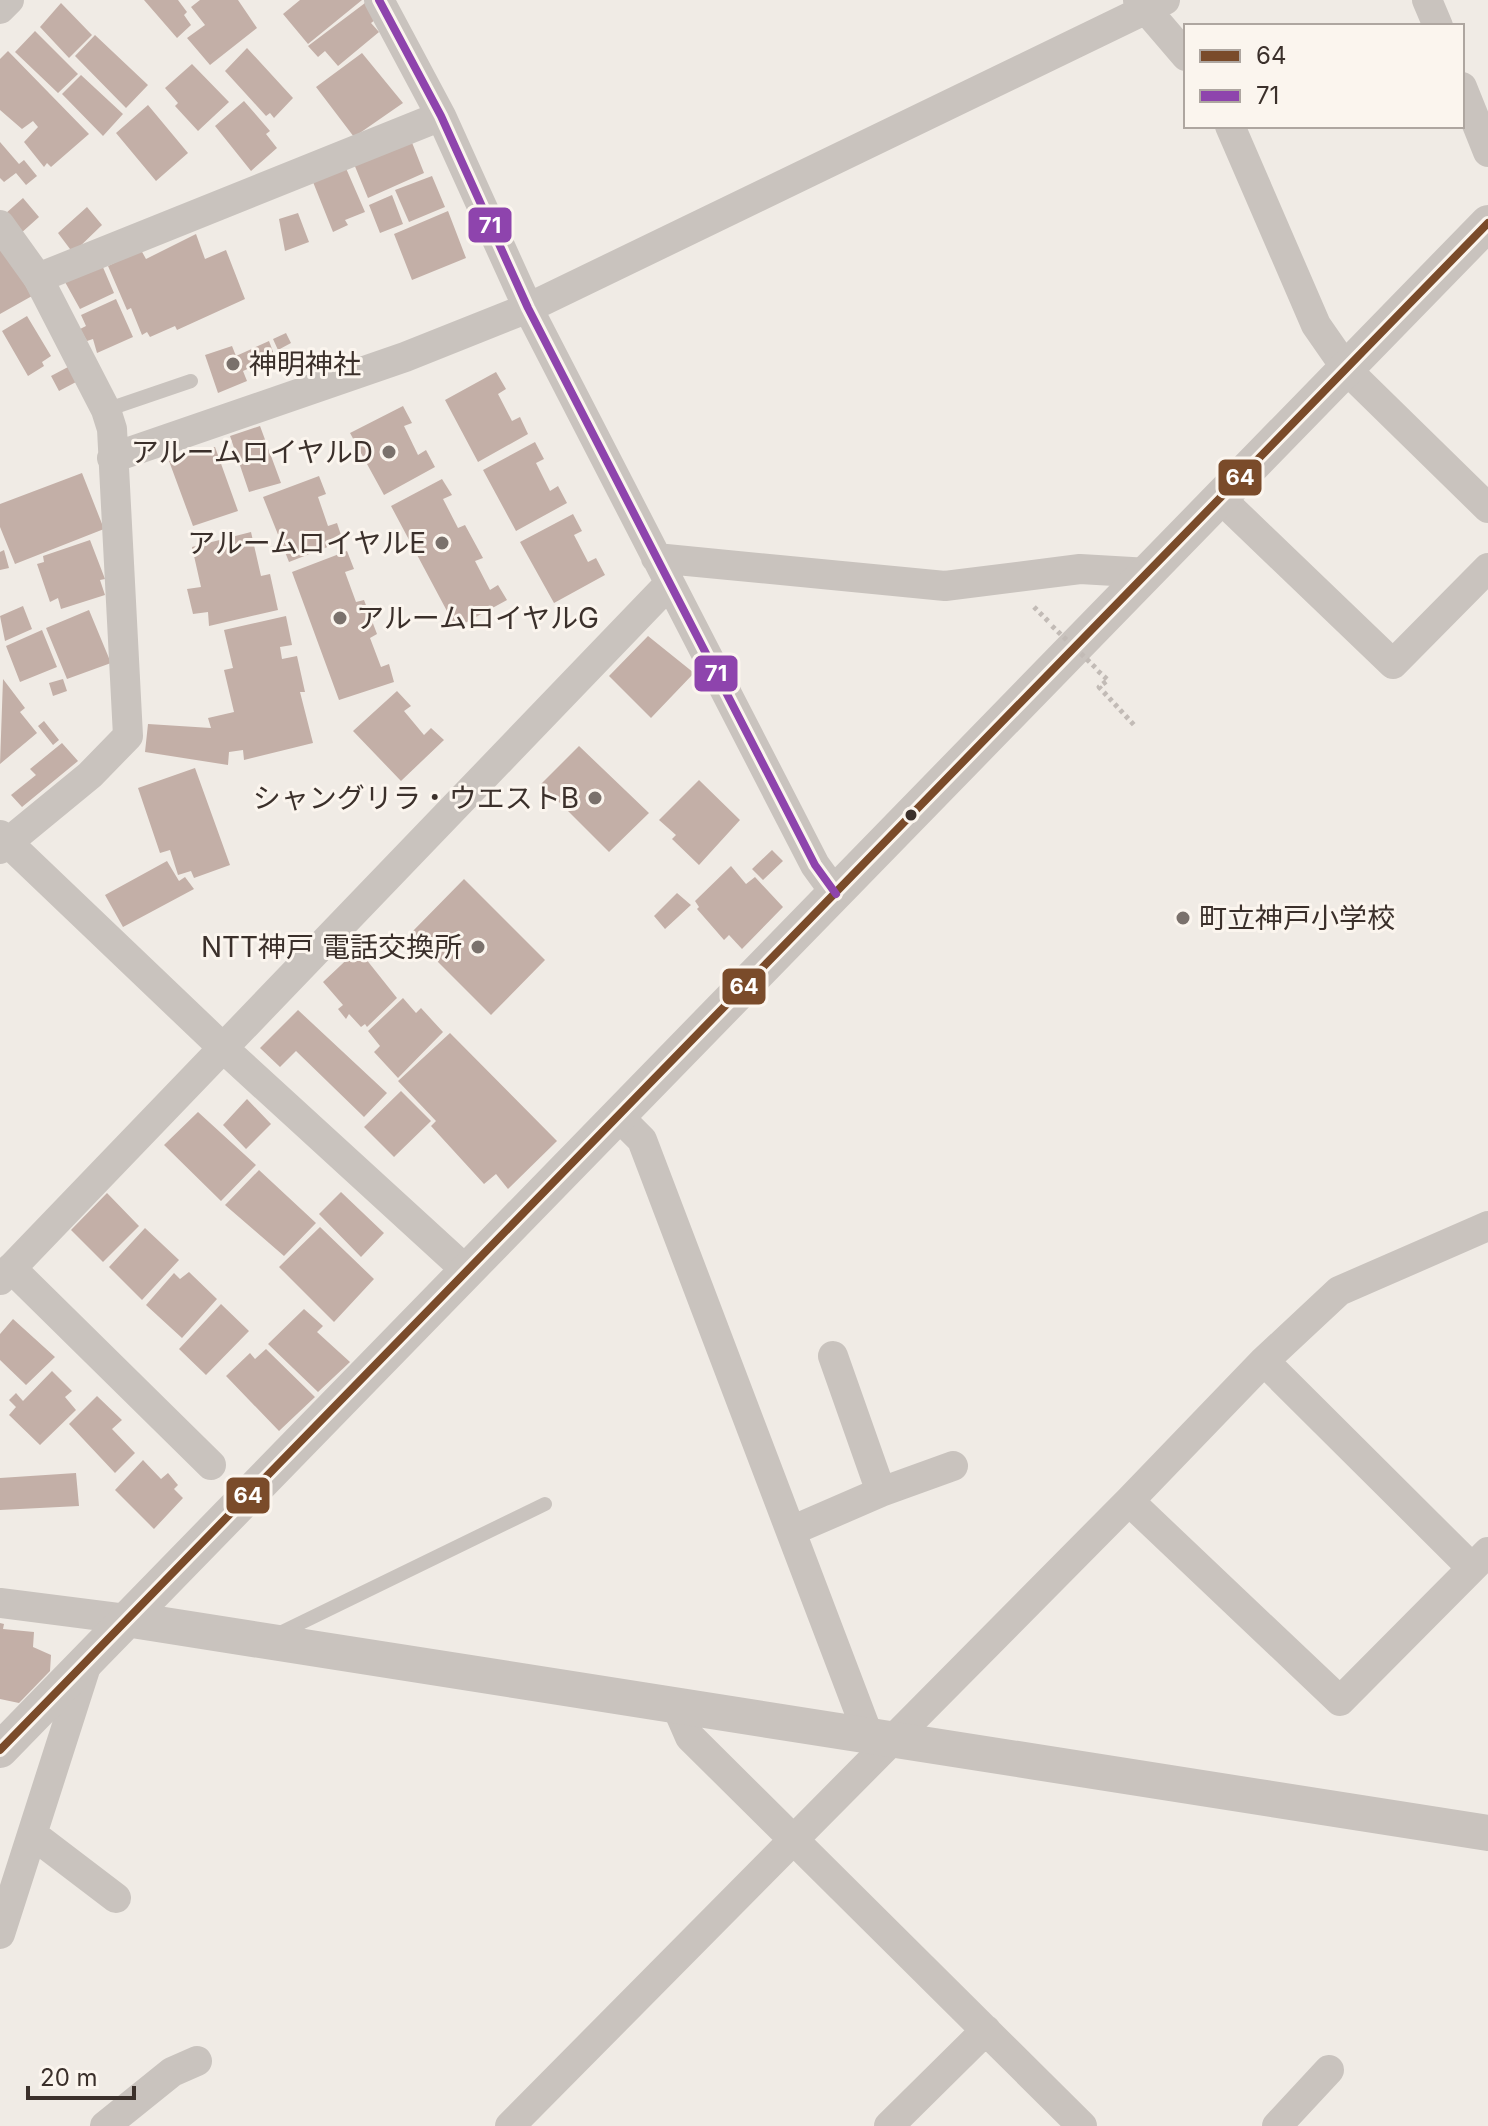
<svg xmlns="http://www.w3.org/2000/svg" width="1488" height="2126" font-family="Inter,'Noto Sans JP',sans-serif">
<rect width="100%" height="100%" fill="#f0ebe5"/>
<path fill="#c3afa7" d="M144,0H178L187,12L184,15L191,25L177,38Z
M200,0H238L257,28L210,65L187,38L205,25L191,7Z
M300,0H362L308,44L283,14Z
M61,3L92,35L69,58L40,27Z
M365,3L375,20L371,23L379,32L338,66L325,51L318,57L308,46Z
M35,31L78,74L58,93L15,52Z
M95,35L148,85L126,108L75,56Z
M247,48L293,98L274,118L270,113L266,116L225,71Z
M8,51L89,134L51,167L47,163L44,167L24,142L38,127L33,121L22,129L0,110V59Z
M362,53L403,103L354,137L316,87Z
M192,64L229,102L198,131L175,106L178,103L165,88Z
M81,75L123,114L103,136L62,94Z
M244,101L270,131L266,134L277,148L251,171L215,126Z
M148,105L188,153L156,181L116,133Z
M411,140L424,173L368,198L354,164Z
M0,142L19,164L24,160L37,176L26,185L16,173L4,182L0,178Z
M345,166L365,212L345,220L348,225L333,232L313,182Z
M432,176L445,207L409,222L395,190Z
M392,195L403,224L380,233L369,205Z
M23,198L39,217L20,234L5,214Z
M87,207L102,225L73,253L58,233Z
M448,211L466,258L412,280L394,234Z
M298,213L309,242L285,251L279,219Z
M196,234L205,259L226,250L245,299L177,330L175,326L150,337L147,332L142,335L131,308L127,310L108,266L141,250L146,259Z
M0,245L32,296L0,314Z
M102,265L114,293L80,309L65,282Z
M116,299L133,337L97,353L93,339L87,341L80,329L86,326L81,315Z
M27,316L51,356L42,362L44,366L28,376L2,331Z
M286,333L291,343L278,350L273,339Z
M269,341L275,357L243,371L247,381L218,393L205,355L232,346L236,356Z
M68,367L76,382L59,391L51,376Z
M496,372L506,389L498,394L512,421L520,417L528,434L478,462L445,400Z
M403,406L412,423L404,426L418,455L426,450L435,467L384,495L350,433Z
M260,426L281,483L249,492L230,436Z
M535,442L544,459L536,463L550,491L558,486L567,503L516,531L483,470Z
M215,447L238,511L193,526L169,461Z
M82,473L104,529L15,564L0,527V504Z
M319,476L326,494L318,497L328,526L337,523L343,541L289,562L263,497Z
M442,479L452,495L443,499L458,528L465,525L483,558L475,561L490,590L498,585L507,600L456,628L391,506Z
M573,514L582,531L574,535L588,562L596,558L605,575L554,603L520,542Z
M251,532L261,576L270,574L278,610L209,626L208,612L193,614L187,589L201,587L192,547Z
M90,540L105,579L100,580L105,595L61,609L58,598L50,602L37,564L44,562L43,556Z
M4,550L9,568L0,570V552Z
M347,551L354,569L345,572L356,602L364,600L377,634L370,638L381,667L389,664L394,682L339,700L292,572Z
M23,606L32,629L5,641L0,616Z
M89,610L111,663L67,679L46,628Z
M286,616L292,645L280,647L282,659L297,656L305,692H300L313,743L244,760L243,750L229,752L228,765L145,752L148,724L211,728L208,718L234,712L224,670L233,668L224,630Z
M42,630L57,667L20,682L6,646Z
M648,636L694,673L651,718L609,676Z
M3,679L25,708L20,712L37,733L0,764Z
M63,679L67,691L53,696L49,683Z
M397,691L411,706L404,711L424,735L431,728L444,740L401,781L353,731Z
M44,721L59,740L53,745L38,726Z
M62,743L78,761L22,807L11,795L36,775L30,769Z
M579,746L649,813L609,852L541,784Z
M195,768L230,865L194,878L191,871L178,875L170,850L160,853L138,788Z
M699,780L740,820L699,865L672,839L676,835L659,820Z
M772,850L783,861L763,880L752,869Z
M167,861L179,881L185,877L194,889L123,927L105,895Z
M731,866L746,884L755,877L783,907L742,949L729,935L724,940L697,909L699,907L695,901Z
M464,879L545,960L491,1015L410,934Z
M677,893L691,905L665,929L654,916Z
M358,949L397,998L367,1027L365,1024L361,1027L349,1014L346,1019L338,1009L343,1005L323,982Z
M403,998L416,1013L421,1008L443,1032L398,1078L374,1052L380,1046L368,1031Z
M298,1010L387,1093L364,1117L296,1051L280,1067L260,1048Z
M450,1033L557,1141L508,1189L496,1174L484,1184L431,1126L436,1121L398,1081Z
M401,1091L431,1121L394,1157L364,1127Z
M247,1099L271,1124L246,1149L223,1125Z
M198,1112L256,1165L221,1201L164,1145Z
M259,1170L316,1223L284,1256L225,1205Z
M341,1192L384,1233L361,1257L319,1214Z
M107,1193L139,1226L103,1262L71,1230Z
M320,1227L374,1279L334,1322L279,1267Z
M145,1228L179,1260L142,1300L109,1267Z
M189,1272L217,1299L182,1338L146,1305L174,1273L180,1279Z
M221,1304L249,1331L206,1375L179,1349Z
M304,1309L323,1326L317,1332L350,1362L318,1392L268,1344Z
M13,1319L55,1357L26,1385L0,1360V1334Z
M266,1349L315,1397L279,1431L226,1376L250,1353L255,1359Z
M52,1371L72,1391L65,1397L76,1410L40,1445L9,1415L16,1407L9,1400L16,1393L23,1401Z
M97,1396L122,1420L112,1429L135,1453L115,1473L69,1424Z
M143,1460L161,1479L168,1473L178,1485L174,1489L183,1498L154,1529L115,1490Z
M76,1473L79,1506L0,1510V1478Z
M0,1623L4,1624L3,1629L34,1632L33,1647L51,1655L50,1671L19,1703L0,1699Z"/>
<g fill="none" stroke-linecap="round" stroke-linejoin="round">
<path stroke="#c2bbb6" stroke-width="5" stroke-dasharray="4 4" stroke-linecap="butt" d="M1034,607L1050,623
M1098,671L1108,680L1099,687L1135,726"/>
<path stroke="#c9c3be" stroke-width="14" d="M106,410L191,381
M276,1635L545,1504"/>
<path stroke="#c9c3be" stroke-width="30" d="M379,0L441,116L528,308L815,865L836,894
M1138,0L1186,56
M1427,0L1438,26
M0,9L9,0
M1462,87L1488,152
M1230,126L1316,325L1348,371L1488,508
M0,225L38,278L106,410L112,429L128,736L90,775L0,849
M38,278L441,116
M112,458L405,357L528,308L1165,0
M1221,499L1393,664L1488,568
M656,558L945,586L1080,569L1149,573
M0,835L222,1047L468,1272
M619,1117L642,1140L869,1737
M11,1268L211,1465
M0,1280L669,584
M833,1356L881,1492L953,1466
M1264,1361L1472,1568
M1129,1501L1340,1701L1488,1552
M791,1531L881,1492
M0,1603L126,1619
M676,1705L690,1737L1082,2126
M32,1834L116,1898
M0,1934L88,1660
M105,2126L172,2072L197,2061
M510,2126L1129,1501L1264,1361L1339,1291L1488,1226
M889,2126L986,2030
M1277,2126L1329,2070"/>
<path stroke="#c9c3be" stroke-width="36" d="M126,1619L1488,1833
M0,1750L1488,223"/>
<path stroke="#c2bbb6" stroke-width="5" stroke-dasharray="4 4" stroke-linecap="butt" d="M1052,626L1098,670"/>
<g stroke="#fbf5ee" stroke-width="14">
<path id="bus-1" d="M0,1750L1488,223"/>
</g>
<g stroke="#fbf5ee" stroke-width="14">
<path id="bus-2" d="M379,0L441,116L528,308L815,865L836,894"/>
</g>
<use href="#bus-1" stroke="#7a4b2a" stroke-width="8"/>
<use href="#bus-2" stroke="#8e44ad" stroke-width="8"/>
</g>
<g fill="#7a716c" stroke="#fbf5ee" stroke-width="3">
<circle cx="233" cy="364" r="8"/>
<circle cx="389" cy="452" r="8"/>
<circle cx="442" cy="543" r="8"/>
<circle cx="340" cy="618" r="8"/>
<circle cx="595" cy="798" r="8"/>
<circle cx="1183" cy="918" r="8"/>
<circle cx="478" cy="947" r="8"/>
</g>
<circle fill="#3b302b" stroke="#fbf5ee" stroke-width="3" cx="911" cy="815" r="7"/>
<g text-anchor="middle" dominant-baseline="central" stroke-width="6" stroke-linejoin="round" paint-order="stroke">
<g font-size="28" fill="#3b302b" stroke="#fbf5ee" text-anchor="end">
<text x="249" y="364" text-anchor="start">神明神社</text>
<text x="373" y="452">アルームロイヤルD</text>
<text x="426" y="543">アルームロイヤルE</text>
<text x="356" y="618" text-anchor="start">アルームロイヤルG</text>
<text x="579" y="798">シャングリラ・ウエストB</text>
<text x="1199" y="918" text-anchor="start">町立神戸小学校</text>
<text x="462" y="947">NTT神戸 電話交換所</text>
</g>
</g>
<g stroke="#fbf5ee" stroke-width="3">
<rect x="467" y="206" width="46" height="38" rx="8" fill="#8e44ad"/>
<rect x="1217" y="458" width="46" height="39" rx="8" fill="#7a4b2a"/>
<rect x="693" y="654" width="46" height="39" rx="8" fill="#8e44ad"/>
<rect x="721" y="967" width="46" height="39" rx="8" fill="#7a4b2a"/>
<rect x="225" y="1476" width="46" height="39" rx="8" fill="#7a4b2a"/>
</g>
<g font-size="22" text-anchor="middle" font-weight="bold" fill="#fff">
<text x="490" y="233">71</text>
<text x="1240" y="485">64</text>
<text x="716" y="681">71</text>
<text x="744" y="994">64</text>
<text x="248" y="1503">64</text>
</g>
<rect x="1184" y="24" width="280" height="104" fill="#fbf5ee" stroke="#aea6a0" stroke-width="2"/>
<rect x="1200" y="50" width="40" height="12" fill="#7a4b2a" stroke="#aea6a0" stroke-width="2"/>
<text x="1256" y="64" font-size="24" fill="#3b302b">64</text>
<rect x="1200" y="90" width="40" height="12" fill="#8e44ad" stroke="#aea6a0" stroke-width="2"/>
<text x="1256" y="104" font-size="24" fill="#3b302b">71</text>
<path d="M28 2086v12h106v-12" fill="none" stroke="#3b302b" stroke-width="4"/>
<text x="40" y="2086" font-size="24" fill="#3b302b" stroke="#fbf5ee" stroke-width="6" paint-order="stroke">20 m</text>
</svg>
